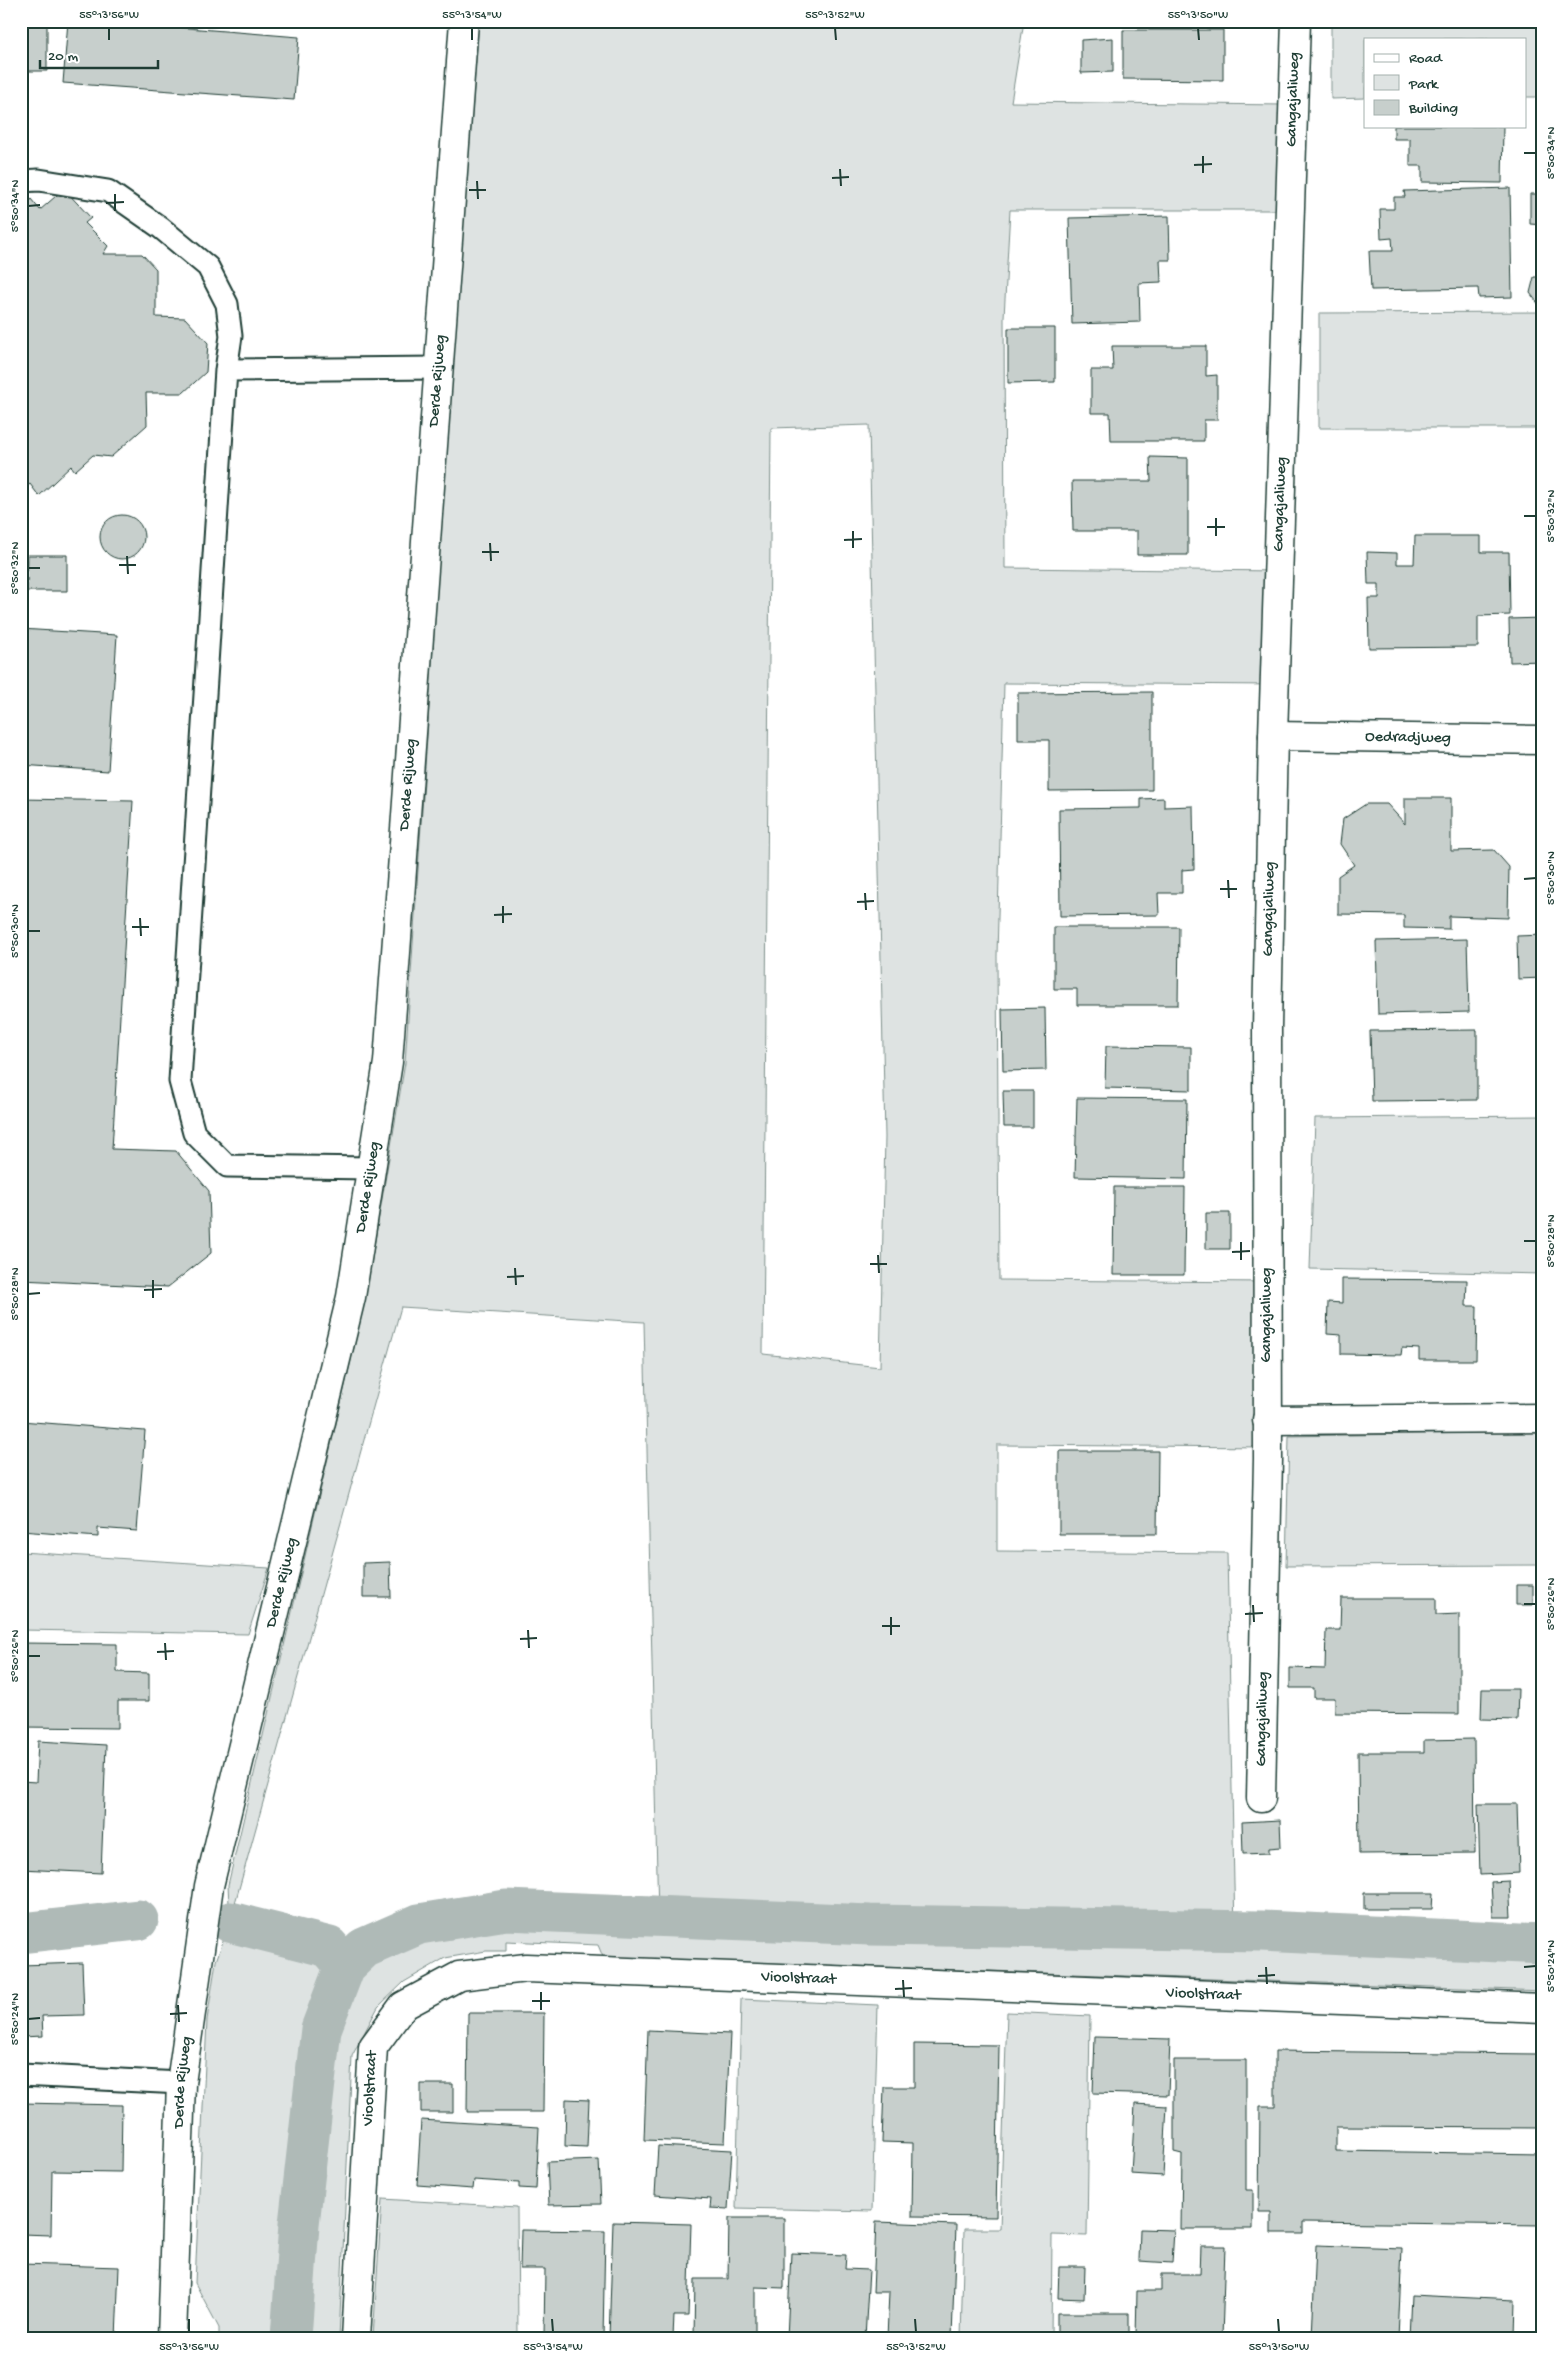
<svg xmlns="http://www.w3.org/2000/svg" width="1564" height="2359" font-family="'Gochi Hand',sans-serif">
<rect width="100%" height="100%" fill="#fff"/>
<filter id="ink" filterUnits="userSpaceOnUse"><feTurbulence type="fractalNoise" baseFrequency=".02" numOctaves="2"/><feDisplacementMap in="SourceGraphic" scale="10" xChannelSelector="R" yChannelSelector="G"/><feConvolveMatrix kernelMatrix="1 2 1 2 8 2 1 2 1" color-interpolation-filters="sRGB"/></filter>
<g filter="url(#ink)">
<path fill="#dee3e2" stroke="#7e908b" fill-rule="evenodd" d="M479,21H1024L1011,102L1285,105L1284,210H1010L1004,317L1005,568L1279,571L1277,685L1004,683L997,956L999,1280L1271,1282L1269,1447L997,1445V1551L1227,1553L1235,1931L1538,1944L1541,1565L1286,1566L1289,1436L1543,1432V1991L603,1957L598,1945L506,1941V1951H486L445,1958L404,1982L378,2007L352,2056L339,2338H219V2328L195,2283L207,2020L216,1961L230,1922L228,1885L365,1300L405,1063L448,426ZM869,425L885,1137L880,1367L763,1354L771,428ZM401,1307L644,1322L658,1916C563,1912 451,1897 365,1948C358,1952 352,1960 345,1966L329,1947L230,1921Z
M1331,21H1543V97H1525V39H1365V98L1331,99Z
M1543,312V428H1319V313Z
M1543,1116V1274L1310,1269L1315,1118Z
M21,1552L269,1568L248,1634L21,1630Z
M741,1999L878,2005L872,2211L736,2208Z
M1007,2012L1090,2016L1087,2236L1052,2235L1051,2338H961L964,2229H1000Z
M382,2199L517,2207L518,2338H373Z"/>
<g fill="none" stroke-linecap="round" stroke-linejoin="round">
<path stroke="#afbab7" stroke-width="41" d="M230,1922L329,1947L345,1966
M21,1933L138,1920
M291,2338L299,2224L321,2029L345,1966L364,1948L419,1924L506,1910L870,1925L1261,1931L1543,1944"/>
</g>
<path fill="#c7cfcc" stroke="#1f3d34" d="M21,21H47V71H21Z
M68,21H100L299,37L294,100L63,83Z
M1123,30H1223V80L1123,79Z
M1113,38V72L1081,73V40Z
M1394,126H1503L1502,183L1422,182V166H1410V139H1394Z
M1510,188L1512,297L1479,298L1478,288L1371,290L1369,251H1393L1392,238L1381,239L1380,209H1394V197H1405L1404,191Z
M64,189L91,218L85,223L108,246L103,254H142L156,269V317L185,318L208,343L206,372L183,393H146L147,425L111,457L93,455L75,471L71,466L39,496L30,484L24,488L21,484V208L31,199L40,210Z
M1530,194H1543V225L1530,224Z
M1169,216L1170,260H1160L1161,282L1139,283L1140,322L1072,324L1069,218Z
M1534,277H1543V310L1530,293Z
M1008,328H1055V382L1008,383Z
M1112,346H1206V376L1217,375V420H1204V441H1111L1110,413H1091V370H1113Z
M1150,457L1188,458V555H1137V531H1073L1072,481H1151Z
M100 537a22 22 0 1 1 44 0a22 22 0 1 1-44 0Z
M1415,536H1481V552H1509L1510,615L1478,616V647L1369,648L1368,598H1379V584H1368L1367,552L1397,553V564H1414Z
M28,555H67V591H27Z
M1543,618V661L1510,662L1509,619Z
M21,629L117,635L108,771L21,765Z
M1152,692V790L1049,791V740H1018V693Z
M1164,798V807L1193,806L1194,869L1182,870V893H1158L1159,915L1060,916L1059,809L1141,808V799Z
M1405,798H1451V851L1494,850L1509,867L1508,918L1449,916V929L1404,928V915L1338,914V876L1354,865L1340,844L1343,819L1366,804H1387L1405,824Z
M21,799L133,801L112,1149L176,1151L209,1191L211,1253L168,1287L21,1280Z
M1054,927H1179L1178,1005H1077V989H1054Z
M1543,935V978L1518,979L1517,936Z
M1467,939L1469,1012L1378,1014L1376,941Z
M1045,1008L1046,1070L1003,1071L1002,1009Z
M1477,1030V1100L1372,1101L1370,1031Z
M1106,1046L1191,1047V1090L1105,1088Z
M1003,1091H1033V1127H1004Z
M1077,1098L1187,1099L1186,1179L1075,1177Z
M1114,1187H1185L1184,1275H1113Z
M1206,1213H1230V1249H1206Z
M1342,1279L1467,1280L1466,1306H1477L1476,1360H1419V1349L1402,1348L1401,1355L1341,1354V1335L1327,1334L1328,1302L1342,1303Z
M21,1289L28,1290L21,1369Z
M21,1421L145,1431L137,1531L98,1528V1537L21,1531Z
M1059,1451H1158L1157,1534H1059Z
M390,1562L391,1597H363V1563Z
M1516,1585H1533V1605H1516Z
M1341,1598H1436V1615L1459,1614V1714L1335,1713V1698H1314V1688H1290V1668L1325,1669L1326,1630H1340Z
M21,1643L117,1644V1672L149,1673V1701H118V1728L21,1727Z
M1482,1689H1518L1517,1720L1481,1719Z
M1474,1739L1475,1853L1359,1854L1358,1752H1424V1740Z
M38,1741L106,1745L101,1873L21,1869V1781L36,1782Z
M1478,1804H1517L1519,1873L1480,1875Z
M1280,1820L1281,1847L1269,1848V1853L1243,1854L1242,1822Z
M1509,1881L1511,1917H1493L1491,1882Z
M1364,1893H1433L1432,1909H1364Z
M82,1963L84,2015L42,2016L43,2036L21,2037V1965Z
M468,2013H544L543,2112H467Z
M648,2030L730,2034L725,2143L644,2140Z
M1095,2037L1170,2039L1168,2095L1093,2093Z
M914,2044L999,2045L996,2217L912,2216L913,2143L882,2142L884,2087H914Z
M1275,2051L1537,2054V2075H1543V2128L1336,2127V2151L1543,2154V2225L1303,2222V2233H1271V2212H1259L1260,2106H1275Z
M1174,2060H1246V2190H1253V2229H1181L1182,2154L1174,2152Z
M421,2084H453V2112H421Z
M566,2099L589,2100L587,2147L565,2146Z
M21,2103L122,2105L121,2172L52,2171L51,2235L21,2234Z
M1135,2104L1167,2106L1163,2176L1131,2174Z
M421,2120L539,2127L536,2189L519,2188V2183L474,2180L473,2189L417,2185Z
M658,2146L732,2150L728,2209L710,2208L711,2199L655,2195Z
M599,2160L601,2204L549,2205L547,2162Z
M729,2218H784V2288L755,2287V2338H694L695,2279H728Z
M613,2222L691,2224L688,2316H674L673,2336L609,2338Z
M876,2222L956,2225L952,2338H887L889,2292H873Z
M1140,2229L1174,2230L1172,2263L1139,2261Z
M521,2230L605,2231L603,2338H544L545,2269H520Z
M1316,2245L1402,2248L1398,2338H1312Z
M1201,2246H1225L1222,2338H1136L1137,2291H1161V2274H1200Z
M791,2253L846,2255L845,2269L869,2270L865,2338H787Z
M21,2264L119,2267L116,2338H21Z
M1059,2267H1085L1084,2299L1058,2298Z
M1411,2295L1515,2300L1514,2338H1409Z
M1057,2313H1129V2338H1057Z"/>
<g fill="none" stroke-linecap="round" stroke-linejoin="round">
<g stroke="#1f3d34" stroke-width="25">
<path id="lane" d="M21,181L39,180L108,191L161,228L208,267L227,304L231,336L226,370
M371,1168L227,1166L194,1133L180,1081L226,370L439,368
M21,2075L181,2083"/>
</g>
<g stroke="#1f3d34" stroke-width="31">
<g id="street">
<path id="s1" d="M1273,736L1543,740"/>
<path d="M1267,1420L1543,1418"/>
<path id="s2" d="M1261,1798L1268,1459L1267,1028L1273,736L1296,21"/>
<path id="s3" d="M356,2338L373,2047L403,2006L459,1976L526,1968L1543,2008"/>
</g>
</g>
<g stroke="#1f3d34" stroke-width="31">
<g id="secondary">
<path id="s4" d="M172,2338L181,2083L209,1886L351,1297L388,1062L464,21"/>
</g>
</g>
<use href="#lane" stroke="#fff" stroke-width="21"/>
<use href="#street" stroke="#fff" stroke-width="28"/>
<use href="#secondary" stroke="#fff" stroke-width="28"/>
</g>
</g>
<path fill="none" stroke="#1f3d34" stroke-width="2" d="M109,28V40M472,28V40M835,28L836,40M1198,28L1199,40M1524,153H1536M1203,156V173M1194,165L1212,164M840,169L841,186M832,178L849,177M477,181L478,199M469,190H486M115,194V211M106,203L124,202M28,206L40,205M1524,516H1536M1216,518V536M1207,527H1225M853,531V548M844,540L862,539M490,543L491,561M482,552H499M127,556L128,574M119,565H136M28,568H40M1524,879L1536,878M1228,880L1229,898M1220,889H1237M865,893L866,910M857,902L874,901M503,906V923M494,915L512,914M140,918L141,936M132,927H149M28,931H40M1524,1241H1536M1241,1242V1260M1232,1252L1250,1251M878,1255L879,1273M870,1264H887M515,1268L516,1285M507,1277L524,1276M153,1280V1298M144,1290L162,1289M28,1294L40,1293M1524,1604H1536M1253,1605L1254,1622M1245,1614L1263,1613M891,1617V1635M882,1626H900M528,1630L529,1648M520,1639L537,1638M165,1643L166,1660M157,1652L174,1651M28,1656H40M1266,1967L1267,1984M1524,1967L1536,1966M1258,1976L1275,1975M903,1980L904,1997M895,1989L912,1988M541,1992V2010M532,2001H550M178,2005L179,2022M170,2014L187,2013M28,2019L40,2018M189,2319V2332M552,2319L553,2332M915,2319L916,2332M1278,2319L1279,2332"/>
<g text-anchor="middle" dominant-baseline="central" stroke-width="4" stroke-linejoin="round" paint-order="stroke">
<g font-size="16" fill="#1f3d34" stroke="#fff">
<text stroke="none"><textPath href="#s2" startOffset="1699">Gangajaliweg</textPath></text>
<text stroke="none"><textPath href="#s4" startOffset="1981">Derde Rijweg</textPath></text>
<text stroke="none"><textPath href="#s2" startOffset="1294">Gangajaliweg</textPath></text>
<text stroke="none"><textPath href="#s1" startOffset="135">Oedradjweg</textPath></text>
<text stroke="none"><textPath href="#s4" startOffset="1576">Derde Rijweg</textPath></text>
<text stroke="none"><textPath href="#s2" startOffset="889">Gangajaliweg</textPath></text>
<text stroke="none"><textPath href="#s4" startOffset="1171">Derde Rijweg</textPath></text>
<text transform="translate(1267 1315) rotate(-90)">Gangajaliweg</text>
<text stroke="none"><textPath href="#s4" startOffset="766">Derde Rijweg</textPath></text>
<text stroke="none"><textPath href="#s2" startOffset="79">Gangajaliweg</textPath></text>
<text stroke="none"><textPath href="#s3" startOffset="746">Vioolstraat</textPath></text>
<text stroke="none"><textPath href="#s3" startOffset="1151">Vioolstraat</textPath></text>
<text stroke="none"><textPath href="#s4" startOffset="256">Derde Rijweg</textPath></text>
<text stroke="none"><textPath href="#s3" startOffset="250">Vioolstraat</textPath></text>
</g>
</g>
<rect width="1564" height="2359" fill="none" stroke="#fff" stroke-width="55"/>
<rect x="1364" y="38" width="162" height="90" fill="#ffffff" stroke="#a5b1ae"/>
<rect x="1374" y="54" width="25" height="8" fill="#ffffff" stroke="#a5b1ae"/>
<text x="1409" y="62" font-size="15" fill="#1f3d34">Road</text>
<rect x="1374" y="75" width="25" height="15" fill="#dee3e2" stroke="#a5b1ae"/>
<text x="1409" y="88" font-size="15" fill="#1f3d34">Park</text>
<rect x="1374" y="100" width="25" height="15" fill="#c7cfcc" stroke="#a5b1ae"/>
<text x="1409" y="112" font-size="15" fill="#1f3d34">Building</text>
<path d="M40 60v8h118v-8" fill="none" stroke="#1f3d34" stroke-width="2.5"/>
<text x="48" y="60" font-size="15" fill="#1f3d34" stroke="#ffffff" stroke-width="4" paint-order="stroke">20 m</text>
<rect x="28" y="28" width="1508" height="2304" fill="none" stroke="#1f3d34" stroke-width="2"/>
<g font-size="12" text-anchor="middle" fill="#1f3d34">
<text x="109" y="18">55°13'56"W</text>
<text x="472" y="18">55°13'54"W</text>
<text x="835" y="18">55°13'52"W</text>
<text x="1198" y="18">55°13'50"W</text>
<text transform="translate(1550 153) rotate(-90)" y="4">5°50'34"N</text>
<text transform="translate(14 206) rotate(-90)" y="4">5°50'34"N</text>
<text transform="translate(1550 516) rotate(-90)" y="4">5°50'32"N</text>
<text transform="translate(14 568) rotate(-90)" y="4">5°50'32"N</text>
<text transform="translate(1550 878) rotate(-90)" y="4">5°50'30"N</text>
<text transform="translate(14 931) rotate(-90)" y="4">5°50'30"N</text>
<text transform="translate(1550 1241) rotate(-90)" y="4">5°50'28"N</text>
<text transform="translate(14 1294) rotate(-90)" y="4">5°50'28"N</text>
<text transform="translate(1550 1604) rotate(-90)" y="4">5°50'26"N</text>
<text transform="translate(14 1656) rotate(-90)" y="4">5°50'26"N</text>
<text transform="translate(1550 1966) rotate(-90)" y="4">5°50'24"N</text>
<text transform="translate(14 2019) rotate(-90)" y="4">5°50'24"N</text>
<text x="189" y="2350">55°13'56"W</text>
<text x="553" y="2350">55°13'54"W</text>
<text x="916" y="2350">55°13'52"W</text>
<text x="1279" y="2350">55°13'50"W</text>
</g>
</svg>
